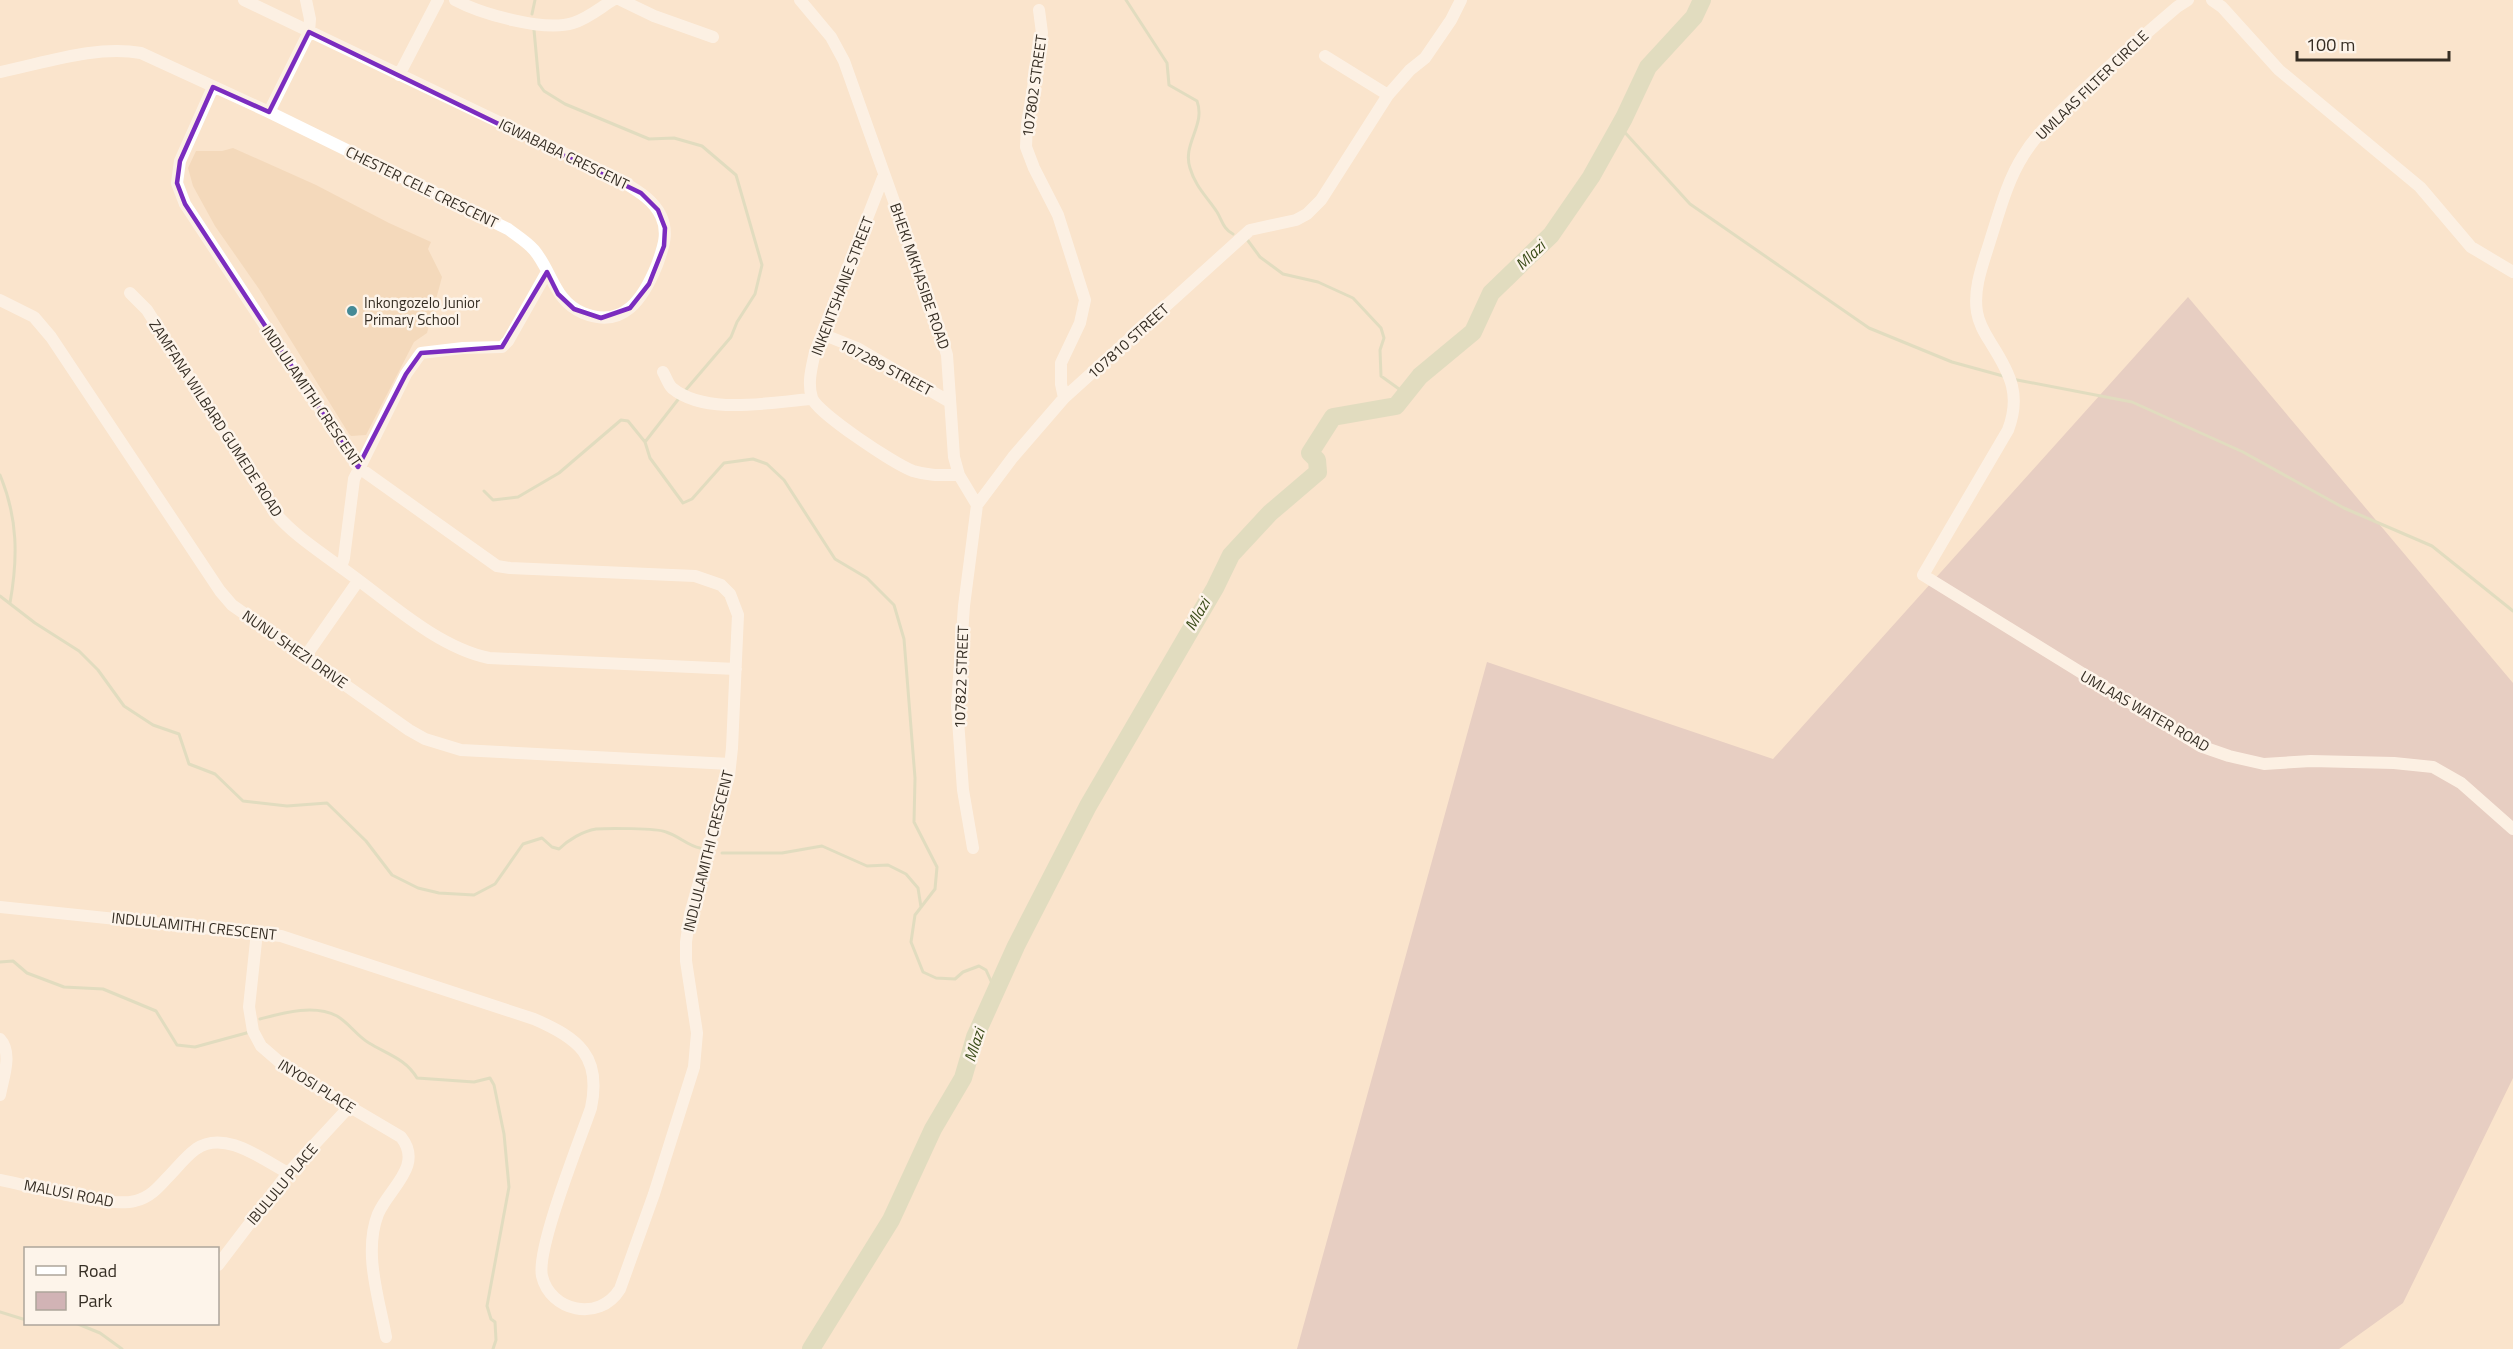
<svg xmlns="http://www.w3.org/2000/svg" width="2513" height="1349" font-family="'Titillium Web',sans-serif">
<rect width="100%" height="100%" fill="#fae4cc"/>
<path fill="#f4d9bb" d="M233,148L316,185L389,223L431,242L428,249L442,277L427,333L414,342L366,435L351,436L349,434L259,289L215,226L193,186L188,168L196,151H222Z"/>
<path fill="#d1b3b5" d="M2188,297L2513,683V1078L2403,1303L2339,1349H1297L1487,662L1773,759Z"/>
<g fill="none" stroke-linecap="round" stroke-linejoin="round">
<path stroke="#c4d2b0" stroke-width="3" d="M1126,0L1167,63L1169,85L1197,101C1206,125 1182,144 1190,168C1195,186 1207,197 1217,212C1222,220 1223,229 1233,234
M532,14L535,0
M534,30L539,84L544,91L565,104L649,139L674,138L702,146L736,175L762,265L755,294L737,322L731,337L684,392
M1619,126L1690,204L1869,328L1952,362L2003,376
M1246,238L1260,257L1283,274L1318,282L1353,298L1381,328L1384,338L1380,350L1381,376L1406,394
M2012,379L2132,402L2243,452L2344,508L2432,546L2513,611
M680,397L645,442L650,458L683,503L692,499L724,463L753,459L767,464L784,480L835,559L867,578L894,605L904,639L915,778L914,822L937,867L935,889L915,915L911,942L923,972L936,978L955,979L963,972L979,966L986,970L996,992
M0,475C18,518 18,558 10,603
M484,491L493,500L518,497L559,473L621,420L628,421L645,442
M0,596L35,623L79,651L98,670L124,706L153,725L179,734L189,764L215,774L243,801L287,806L327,803L366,841L392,875L418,888L439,893L474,895L495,884L523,844L542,838L552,847L559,849C568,840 583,831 596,829C607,828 657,828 666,832C679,836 688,846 700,848
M722,853H782L822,846L867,866L888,865L906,874L918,888L921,907
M0,962L13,961L27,973L64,987L103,989L156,1011L177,1045L195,1047L250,1032
M260,1019C283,1013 314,1004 337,1016C349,1023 357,1036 369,1043C387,1054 406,1059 417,1078L474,1082L490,1078L494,1085L504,1134L509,1187L487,1306L491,1319L495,1322L496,1340L493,1349
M0,1312L26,1320
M78,1324L100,1333L122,1349"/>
<path stroke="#c4d2b0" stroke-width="18" d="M811,1349L891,1220L933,1129L963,1078L975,1037L1016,946L1088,806L1215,588L1231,555L1270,513L1318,472L1317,460L1310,453L1333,417L1396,406L1420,376L1473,332L1491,293L1551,235L1591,177L1624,118L1648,67L1694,17L1702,0"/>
<path stroke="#fff" stroke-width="12" d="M455,0C481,14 544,32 573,23C587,19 600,8 613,0
M621,0L654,16L713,37
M800,0L831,37L844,61L938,325L947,355L954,457L959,475L977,505
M2188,0L2177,7C2143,36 2110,65 2078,95C2058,114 2037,133 2023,156C2007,181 1999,213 1990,241C1983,264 1973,288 1977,312C1979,325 1986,335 1992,345C2011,375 2021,396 2008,430L1923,575L2200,746L2229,756L2264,764L2311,761L2394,763L2433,767L2461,783L2513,829
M2212,0L2222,7L2279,70L2420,187L2471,247L2513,272
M1039,10L1042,33L1027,124L1026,147L1034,168L1058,215L1085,300L1080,323L1061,363V384L1064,398
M1325,56L1388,95
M0,72C45,63 95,45 141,53L269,112L508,229C517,236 526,241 534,250C552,271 554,301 583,313C624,330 644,297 657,265C663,248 669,233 661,216C653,199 636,190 620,180L244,0
M399,75L438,0
M269,112L309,32L310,19L306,0
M884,175L815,352C812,366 807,383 812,398C817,413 896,465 913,471C929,476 943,475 959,475
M130,293L147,310L275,513C294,535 316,549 339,566C384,597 435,647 489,658L736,669
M0,300L34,317L51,337L220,591L232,605L409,730L425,739L461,750L730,764
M822,334L857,348L950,402
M663,372C666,377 668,384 672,388C706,416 771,402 812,399
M341,567L344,558L354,479L406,374L421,353L463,348L502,347L508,341L547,272
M305,657L358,581
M973,848L963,790L957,706L964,606L977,505L1013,457L1064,398L1250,230L1296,220L1307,214L1321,200L1388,95L1410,70L1425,58L1451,20L1461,0
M0,907L281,936L534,1019C578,1038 602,1056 591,1108C580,1140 536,1249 542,1276C550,1311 599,1323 620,1289L654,1194L694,1067L697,1033L686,961V942L690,914L729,776L732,748L738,615L730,594L721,585L695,576L510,568L497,566L358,467L185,204L177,183L180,161L213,87
M257,932L249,1007L253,1031L261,1046L291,1072L401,1137C424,1166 389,1188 378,1214C363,1252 379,1299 386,1337
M0,1039C13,1053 3,1078 0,1095
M0,1180C31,1186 107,1208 135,1201C149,1198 158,1188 167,1178C177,1168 185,1157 196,1149C225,1129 263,1160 288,1173
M218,1265L288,1173L350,1106"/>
</g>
<path d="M0 0H2513V1349H0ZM309,32L641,193L658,210L665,228L664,246L649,284L630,308L601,318L574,309L558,294L547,272L502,347L421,353L406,374L358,467L185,204L177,183L180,161L213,87L269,112Z" fill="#fae4cc" fill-opacity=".55" fill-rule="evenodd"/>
<path fill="none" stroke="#7b2cbf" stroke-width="4.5" stroke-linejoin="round" d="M309,32L641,193L658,210L665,228L664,246L649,284L630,308L601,318L574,309L558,294L547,272L502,347L421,353L406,374L358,467L185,204L177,183L180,161L213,87L269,112Z"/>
<circle fill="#458a96" stroke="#fdf4ea" stroke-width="2" cx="352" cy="311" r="6"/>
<g text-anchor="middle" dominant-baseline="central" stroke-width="5" stroke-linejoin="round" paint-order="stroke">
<g font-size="15" fill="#362e24" stroke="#fdf4ea">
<text transform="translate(2092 85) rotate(-44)">UMLAAS FILTER CIRCLE</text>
<text transform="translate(1034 86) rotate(-82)">107802 STREET</text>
<text transform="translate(564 154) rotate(26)">IGWABABA CRESCENT</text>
<text transform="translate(422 187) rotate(26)">CHESTER CELE CRESCENT</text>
<text transform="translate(920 276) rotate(71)">BHEKI MKHASIBE ROAD</text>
<text transform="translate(842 286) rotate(-69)">INKENTSHANE STREET</text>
<text transform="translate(1128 341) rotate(-42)">107810 STREET</text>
<text transform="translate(886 367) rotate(28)">107289 STREET</text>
<text transform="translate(312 396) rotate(56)">INDLULAMITHI CRESCENT</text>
<text transform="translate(216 418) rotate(57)">ZAMFANA WILBARD GUMEDE ROAD</text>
<text transform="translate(295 649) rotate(35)">NUNU SHEZI DRIVE</text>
<text transform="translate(961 677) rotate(-88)">107822 STREET</text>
<text transform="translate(2145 711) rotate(30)">UMLAAS WATER ROAD</text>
<text transform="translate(708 851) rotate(-76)">INDLULAMITHI CRESCENT</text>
<text transform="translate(194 926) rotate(6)">INDLULAMITHI CRESCENT</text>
<text transform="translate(317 1086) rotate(32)">INYOSI PLACE</text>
<text transform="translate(282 1184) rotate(-50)">IBULULU PLACE</text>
<text transform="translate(69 1193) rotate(11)">MALUSI ROAD</text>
</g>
<g font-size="15" fill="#362e24" stroke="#fdf4ea" text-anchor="start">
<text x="364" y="302">Inkongozelo Junior<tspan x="364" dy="17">Primary School</tspan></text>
</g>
<g font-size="16" font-style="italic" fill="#3a4c19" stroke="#fdf4ea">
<text transform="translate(1530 255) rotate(-44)">Mlazi</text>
<text transform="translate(1197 614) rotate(-60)">Mlazi</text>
<text transform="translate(974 1045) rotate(-72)">Mlazi</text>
</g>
</g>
<rect x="24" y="1247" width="195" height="78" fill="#fdf4ea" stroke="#ada59b" stroke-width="1.5"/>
<rect x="36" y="1266" width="30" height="9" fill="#ffffff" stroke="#ada59b" stroke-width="1.5"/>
<text x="78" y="1277" font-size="18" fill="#362e24">Road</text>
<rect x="36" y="1292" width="30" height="18" fill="#d1b3b5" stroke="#ada59b" stroke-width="1.5"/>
<text x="78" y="1307" font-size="18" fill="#362e24">Park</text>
<path d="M2297 51v9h152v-9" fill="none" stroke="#362e24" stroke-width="3"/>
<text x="2306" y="51" font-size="18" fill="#362e24" stroke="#fdf4ea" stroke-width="4.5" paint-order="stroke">100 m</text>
</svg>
